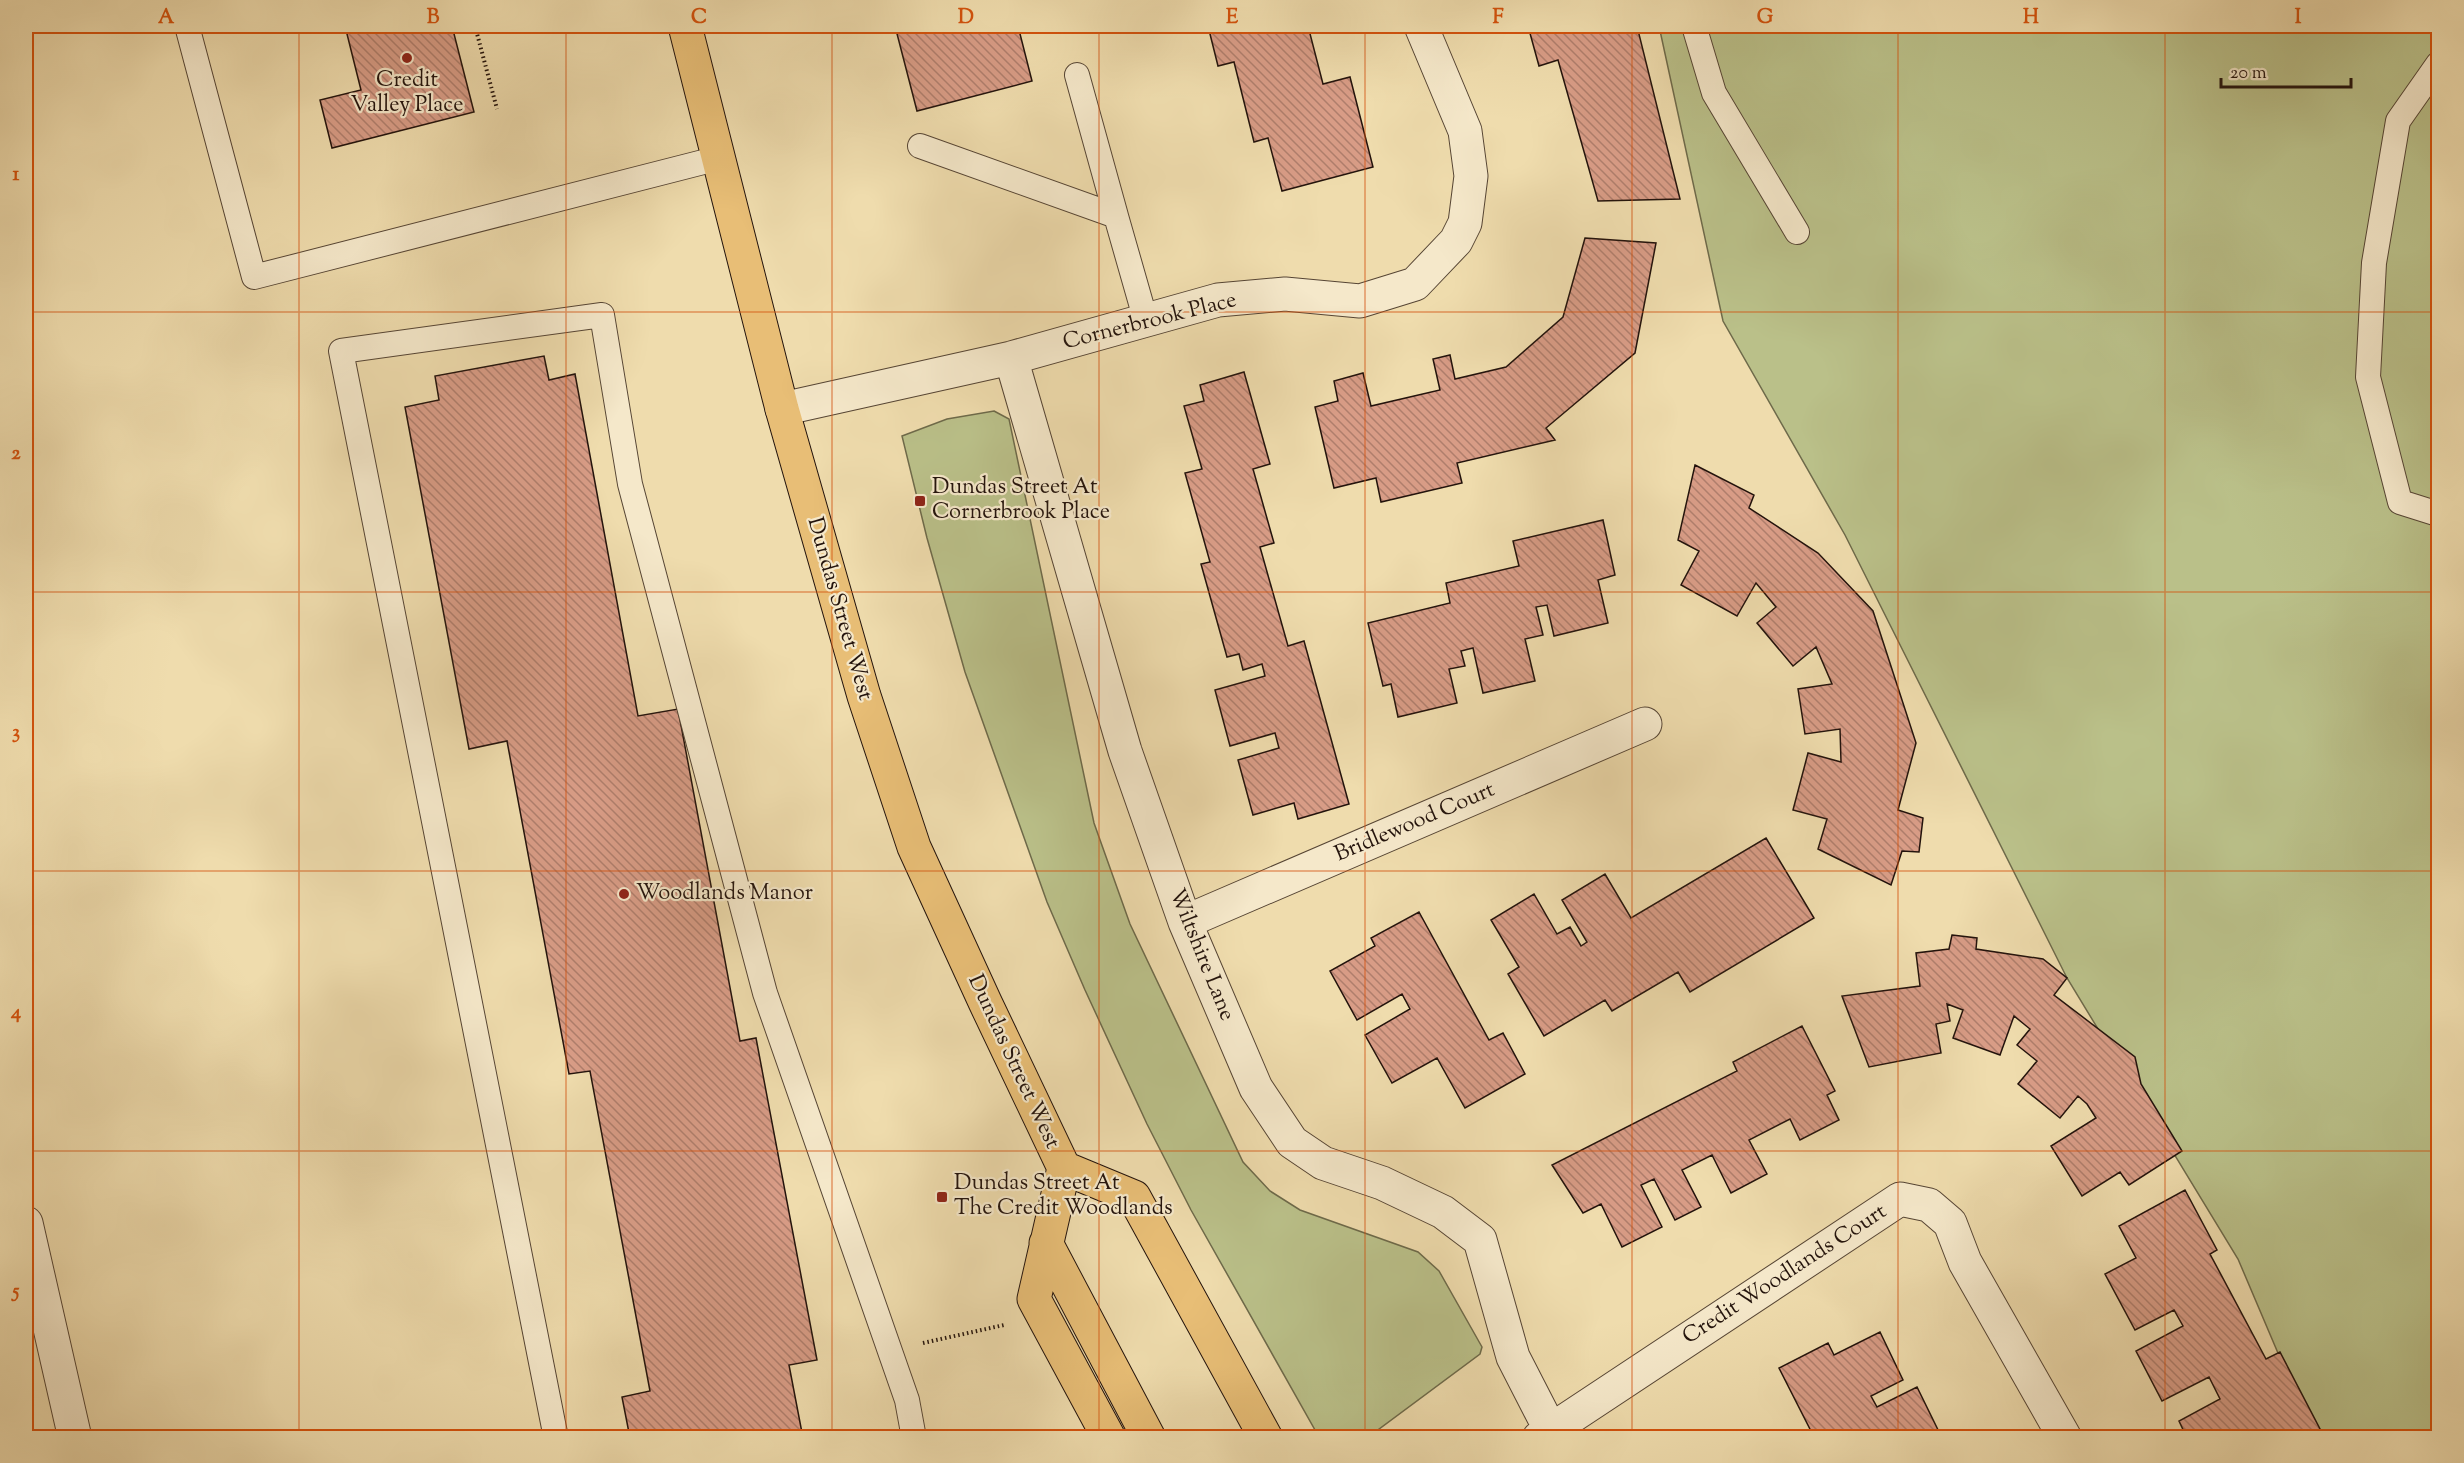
<svg xmlns="http://www.w3.org/2000/svg" width="2464" height="1463" font-family="'Sorts Mill Goudy',serif">
<defs>
<pattern id="building-back-hatch" width="6" height="6" patternUnits="userSpaceOnUse" patternTransform="scale(1.5)"><rect width="6" height="6" fill="#d89c86"/><path d="M-1 5l2 2M0 0l6 6M5-1l2 2" fill="none" stroke="#af7e6c"/></pattern>
</defs>
<rect width="100%" height="100%" fill="#efdcad"/>
<filter id="stains"><feTurbulence type="fractalNoise" baseFrequency=".00333" numOctaves="4"/><feColorMatrix values="0 0 0 0 .2 0 0 0 0 .09 0 0 0 0 .02 0 0 0 .5 -.17"/></filter>
<radialGradient id="worn" r=".72"><stop offset=".6" stop-color="#630" stop-opacity="0"/><stop offset="1" stop-color="#630" stop-opacity=".3"/></radialGradient>
<path fill="#bac089" stroke="#6e6a4a" stroke-width="1.5" d="M1659,26H2438V1437L2316,1438L2312,1433L2238,1259L2067,978L1845,535L1723,321Z
M994,411L1009,419L1094,823L1130,924L1243,1162L1270,1191L1300,1210L1418,1252L1439,1271L1482,1347L1480,1354L1375,1432L1354,1437H1319L1191,1210L1147,1124L1085,990L1047,902L965,672L927,538L902,436L947,419Z"/>
<path fill="url(#building-back-hatch)" stroke="#23130c" stroke-width="1.5" d="M345,26H452L474,112L332,148L320,100L361,90Z
M895,26H1018L1032,81L917,111Z
M1208,26H1308L1323,84L1350,77L1373,167L1282,191L1268,138L1254,142L1234,62L1218,66Z
M1528,26H1613L1614,30L1637,26L1680,199L1598,201L1558,60L1539,66Z
M1585,238L1656,243L1635,353L1546,428L1555,440L1457,463L1462,483L1381,502L1376,478L1334,488L1315,407L1338,401L1334,381L1363,373L1371,406L1440,390L1433,359L1450,355L1455,379L1506,367L1563,317Z
M544,356L549,380L575,374L638,716L678,709L740,1041L756,1038L817,1360L789,1365L803,1438H630L622,1397L650,1391L590,1071L569,1074L507,741L469,749L405,407L439,400L435,376Z
M1244,372L1270,464L1253,469L1274,543L1260,547L1288,646L1304,641L1349,804L1298,819L1294,803L1253,815L1238,760L1279,748L1275,733L1230,746L1215,690L1265,676L1262,664L1243,670L1239,654L1227,657L1201,564L1210,562L1185,473L1202,469L1184,406L1204,401L1200,385Z
M1695,465L1754,495L1749,508L1818,553L1873,611L1916,743L1898,810L1923,818L1919,852L1902,851L1891,885L1818,849L1827,819L1793,810L1808,753L1841,762L1840,729L1805,734L1798,689L1832,684L1816,647L1793,666L1757,623L1776,607L1756,583L1737,616L1681,585L1699,551L1678,540Z
M1603,520L1615,575L1598,580L1608,623L1554,636L1547,605L1536,607L1543,635L1525,639L1535,681L1483,693L1473,648L1461,651L1465,666L1449,669L1457,703L1398,717L1391,684L1383,686L1368,623L1450,603L1446,583L1519,566L1513,541Z
M1766,838L1814,918L1690,992L1678,972L1612,1011L1605,1000L1544,1036L1508,974L1519,967L1491,920L1534,894L1557,934L1570,927L1581,946L1587,942L1562,900L1605,874L1631,918Z
M1419,912L1489,1040L1503,1033L1525,1074L1465,1108L1437,1058L1392,1083L1365,1035L1410,1009L1402,994L1357,1020L1330,971L1375,946L1371,938Z
M1952,935L1977,938L1976,949L2043,959L2067,978L2054,995L2135,1057L2141,1084L2182,1151L2129,1185L2120,1172L2082,1196L2051,1146L2096,1118L2087,1104L2078,1096L2060,1118L2018,1084L2037,1061L2017,1045L2030,1029L2014,1016L2000,1055L1953,1038L1963,1010L1947,1004L1950,1021L1936,1024L1941,1053L1869,1067L1842,996L1920,986L1916,953L1949,949Z
M1802,1026L1835,1091L1827,1095L1839,1120L1800,1140L1790,1119L1749,1140L1767,1174L1731,1193L1712,1155L1682,1170L1701,1207L1675,1220L1654,1179L1641,1185L1662,1227L1622,1247L1601,1204L1583,1213L1552,1165L1737,1071L1733,1062Z
M2185,1190L2217,1250L2210,1254L2266,1359L2280,1352L2320,1429L2312,1433L2314,1438H2187L2179,1421L2220,1399L2209,1377L2162,1401L2136,1351L2183,1326L2174,1310L2135,1330L2105,1274L2136,1258L2119,1226Z
M1880,1332L1903,1380L1871,1396L1877,1407L1917,1387L1942,1438H1827L1825,1432L1814,1437L1779,1368L1828,1343L1834,1355Z"/>
<g fill="none" stroke-linecap="round" stroke-linejoin="round">
<g stroke="#564534" stroke-width="26">
<path id="service" d="M187,26L254,277L719,158
M1694,26L1714,93L1797,232
M2438,64L2398,121L2374,263L2368,377L2400,502L2438,514
M1077,75L1116,216
M920,146L1116,216L1146,321
M556,1438L341,351L602,315L630,484L765,993L907,1400L914,1438"/>
</g>
<g stroke="#564534" stroke-width="35">
<path id="minor" d="M1011,358L1125,751L1185,922L1256,1088L1292,1142L1323,1163L1382,1183L1443,1212L1480,1240L1513,1357L1551,1431
M782,409L1011,358L1218,300L1285,294L1360,301L1415,284L1456,241L1465,223L1471,176L1465,131L1421,26
M1185,922L1645,724
M26,1223L75,1438
M1539,1438L1900,1199L1929,1205L1950,1223L1965,1262L2065,1438"/>
</g>
<g stroke="#23130c" stroke-width="35">
<path id="primary" d="M685,26L782,409L864,696L914,847L985,1002L1064,1168L1034,1299L1109,1438
M1064,1168L1134,1197L1266,1438
M1046,1243L1149,1438"/>
</g>
<path stroke="#23130c" stroke-width="4" stroke-dasharray="1.5 3" stroke-linecap="butt" d="M475,26L497,109
M923,1343L1004,1325"/>
<use href="#service" stroke="#f5e8ca" stroke-width="24"/>
<use href="#minor" stroke="#f5e8ca" stroke-width="33"/>
<use href="#primary" stroke="#e8be76" stroke-width="33"/>
</g>
<path fill="none" stroke="#d4520c" stroke-width="1.5" stroke-opacity="0.55" d="M299,26V1438M566,26V1438M832,26V1438M1099,26V1438M1365,26V1438M1632,26V1438M1898,26V1438M2165,26V1438M26,312H2438M26,592H2438M26,871H2438M26,1151H2438"/>
<g fill="#8f2418" stroke="#f5e8ca" stroke-width="2">
<circle cx="407" cy="58" r="6"/>
<rect x="914" y="495" width="12" height="12" rx="3"/>
<circle cx="624" cy="894" r="6"/>
<rect x="936" y="1191" width="12" height="12" rx="3"/>
</g>
<g text-anchor="middle" dominant-baseline="central" stroke-width="4.5" stroke-linejoin="round" paint-order="stroke">
<g font-size="22" fill="#23130c" stroke="#f5e8ca" text-anchor="start">
<text x="407" y="81" text-anchor="middle">Credit<tspan x="407" dy="25">Valley Place</tspan></text>
<text x="932" y="488">Dundas Street At<tspan x="932" dy="25">Cornerbrook Place</tspan></text>
<text x="636" y="894">Woodlands Manor</text>
<text x="954" y="1184">Dundas Street At<tspan x="954" dy="25">The Credit Woodlands</tspan></text>
</g>
<g font-size="22" fill="#23130c" stroke="#f5e8ca">
<text transform="translate(1150 322) rotate(-14)">Cornerbrook Place</text>
<text transform="translate(839 609) rotate(74)">Dundas Street West</text>
<text transform="translate(1415 823) rotate(-23)">Bridlewood Court</text>
<text transform="translate(1201 955) rotate(68)">Wiltshire Lane</text>
<text transform="translate(1013 1062) rotate(65)">Dundas Street West</text>
<text transform="translate(1785 1275) rotate(-33)">Credit Woodlands Court</text>
</g>
</g>
<rect width="2464" height="1463" fill="none" stroke="#efdcad" stroke-width="66"/>
<path d="M2221 78v9h130v-9" fill="none" stroke="#23130c" stroke-width="3"/>
<text x="2230" y="78" font-size="18" fill="#23130c" stroke="#f5e8ca" stroke-width="4.5" paint-order="stroke">20 m</text>
<rect x="33" y="33" width="2398" height="1397" fill="none" stroke="#d4520c" stroke-width="2"/>
<g font-size="20" text-anchor="middle" font-weight="bold" fill="#d4520c">
<text x="166" y="23">A</text>
<text x="433" y="23">B</text>
<text x="699" y="23">C</text>
<text x="966" y="23">D</text>
<text x="1232" y="23">E</text>
<text x="1498" y="23">F</text>
<text x="1765" y="23">G</text>
<text x="2031" y="23">H</text>
<text x="2298" y="23">I</text>
<text x="16" y="180">1</text>
<text x="16" y="459">2</text>
<text x="16" y="738">3</text>
<text x="16" y="1018">4</text>
<text x="16" y="1297">5</text>
</g>
<rect width="100%" height="100%" filter="url(#stains)"/>
<rect width="100%" height="100%" fill="url(#worn)"/>
</svg>
